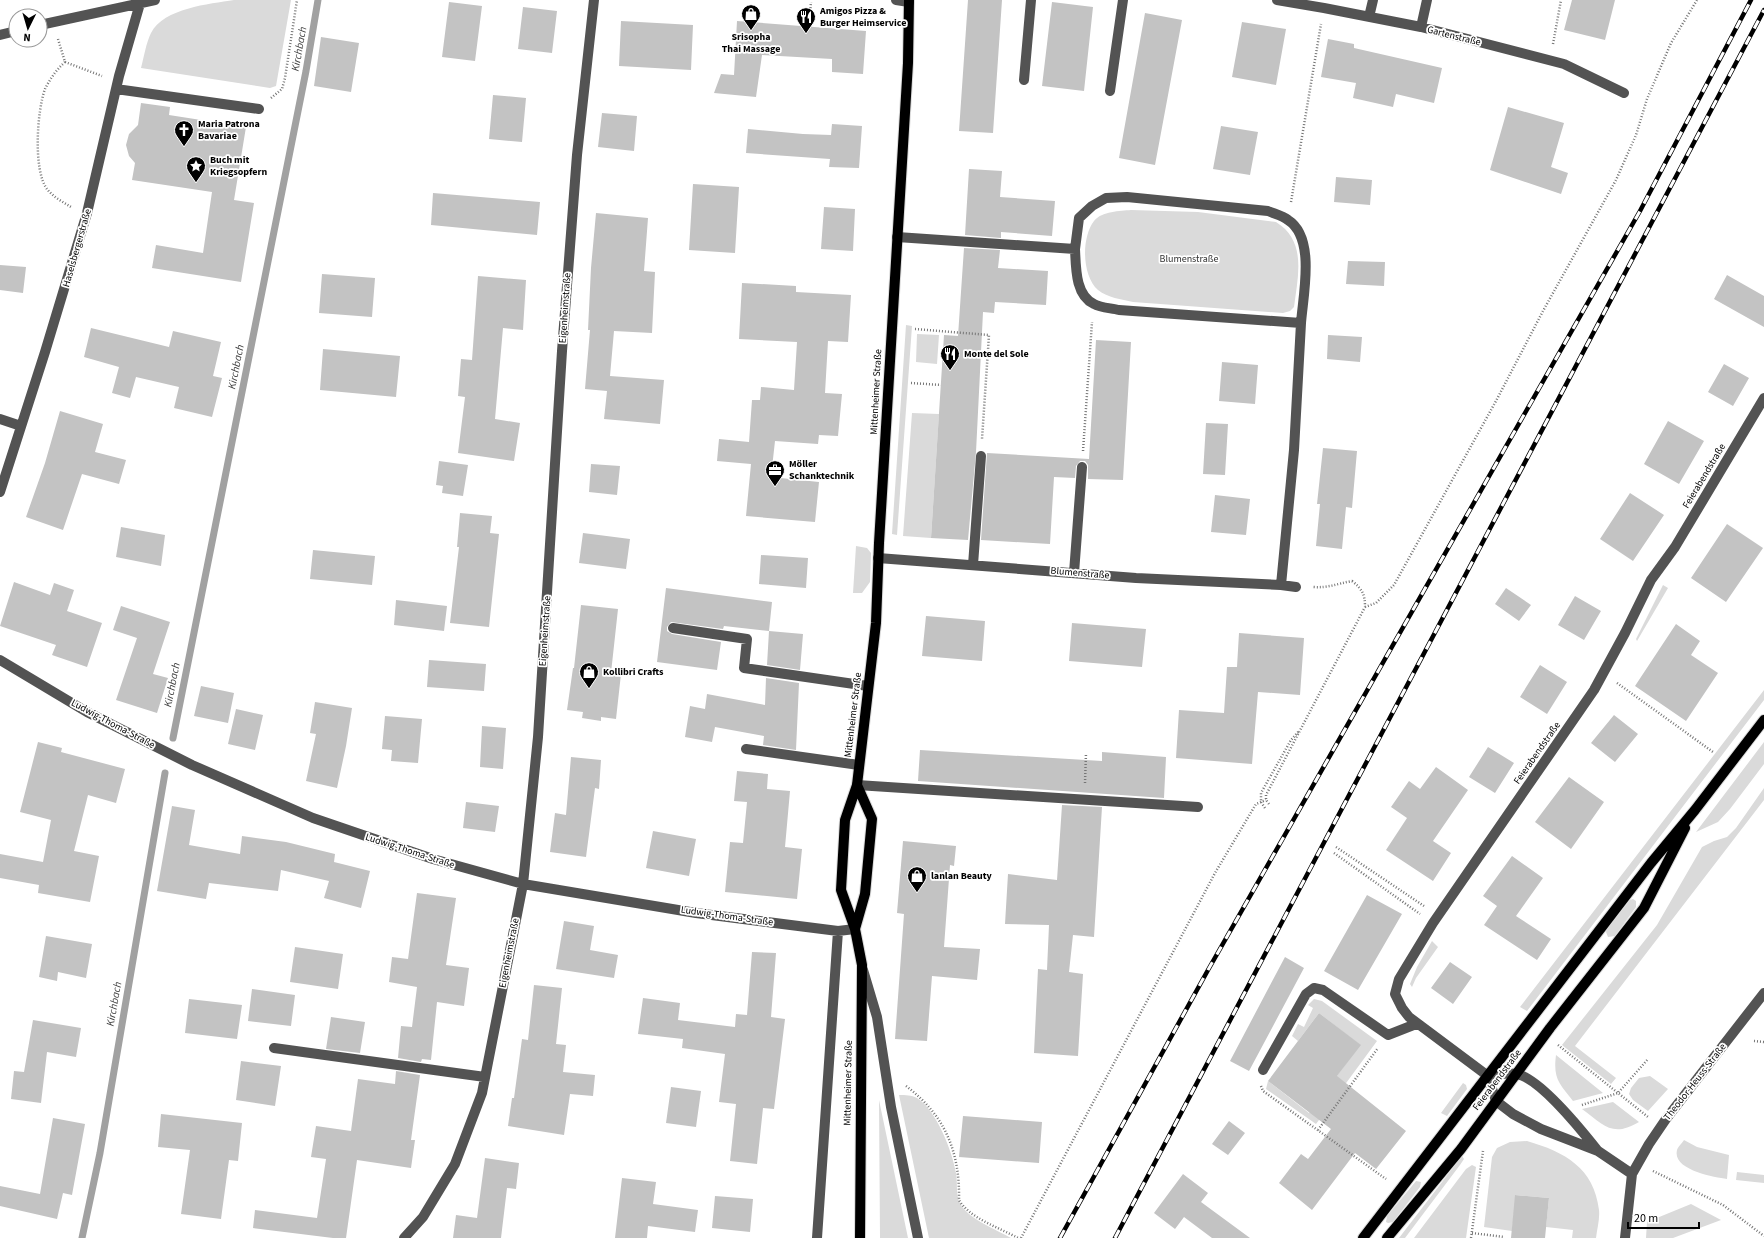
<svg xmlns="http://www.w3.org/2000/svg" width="1764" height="1238" font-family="'Source Sans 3',sans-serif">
<rect width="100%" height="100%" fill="#fff"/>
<path fill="#dadada" d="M234,0H291L276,86L270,88L141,68C144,57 146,43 151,33C164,8 209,4 234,0Z
M1131,210L1198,212L1276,222C1307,241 1298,276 1294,307L1290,311L1283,313L1133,302C1121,299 1108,298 1098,290C1082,276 1081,238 1094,221C1102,211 1120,211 1131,210Z
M906,325L912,326L897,535L892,534Z
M917,334L939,335L937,364L916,362Z
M912,413L939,414L931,538L903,536Z
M856,546L867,548L871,553L870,582L862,593H853Z
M1663,585L1668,588L1637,641L1636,639Z
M1764,690V700L1527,1011L1520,1007Z
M1764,742V764L1730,809L1718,822L1696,832Z
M1764,788V800L1575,1046L1616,1078L1611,1084L1562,1045L1657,925L1702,847L1714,841L1727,837L1736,828Z
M1633,899L1636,901V907L1615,936L1608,937L1606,932L1607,929L1630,900Z
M1432,941L1438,947L1416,978L1412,987L1410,984L1417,967Z
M1314,999L1322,1001L1377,1041L1316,1124L1266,1089L1268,1081L1309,1113L1360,1045L1319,1013L1298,1041L1292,1036L1298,1024L1304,1027L1313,1008L1308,1005Z
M1556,1055L1603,1093L1573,1101C1559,1083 1553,1079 1556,1055Z
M1650,1076L1668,1089L1648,1111L1633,1100L1629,1094L1631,1088L1639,1078Z
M1463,1083L1466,1085L1467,1089L1447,1116L1441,1113Z
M899,1095C906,1095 911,1095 917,1098C937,1111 952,1151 956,1173C958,1183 955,1196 961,1205C969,1219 997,1230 1011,1238H929Z
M879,1100L908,1238H880Z
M1613,1102L1639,1122C1612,1138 1604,1125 1582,1109Z
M1684,1140L1697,1147L1729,1155L1727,1179C1714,1177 1672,1170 1677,1150C1678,1147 1682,1143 1684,1140Z
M1527,1141C1565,1152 1594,1168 1599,1210C1600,1219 1597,1229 1596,1238H1572L1573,1230L1546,1227L1549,1198L1516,1195L1512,1231L1484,1227L1492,1157L1497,1148L1510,1142Z
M1462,1156L1464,1159L1460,1165L1405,1238H1399Z
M1472,1165L1476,1167L1466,1238H1414L1466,1169Z
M1737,1172L1764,1175V1183L1736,1180Z
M1416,1181L1421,1182L1420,1187L1393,1222L1388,1223L1386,1222L1387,1216Z
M1691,1204L1721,1220L1673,1238H1646L1647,1222Z"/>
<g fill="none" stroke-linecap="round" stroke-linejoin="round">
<path stroke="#a1a1a1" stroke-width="7" d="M173,738L306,71L318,0
M82,1238L100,1153L165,773"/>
</g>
<path fill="#c3c3c3" d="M968,0H1002L993,133L959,131Z
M1572,0H1615L1605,40L1564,30Z
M449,2L482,6L475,61L442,57Z
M1052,2L1093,7L1084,91L1042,86Z
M523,7L557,11L552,53L518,49Z
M1145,13L1182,20L1155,165L1119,158Z
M621,21L693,25L691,70L619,66Z
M737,21L866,31L863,74L832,72V59L762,55L756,97L714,93L721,74L734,75Z
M1242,22L1286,29L1276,85L1232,77Z
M321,37L359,43L351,92L314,86Z
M1328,39L1354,44V48L1442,68L1434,103L1396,94L1393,107L1353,98L1356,83L1321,77Z
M493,95L526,98L522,142L489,139Z
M141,103L170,107L169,115L246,127L234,200L254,203L241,282L152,268L156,245L203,253L212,192L132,180L135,163L129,156L126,145L129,134L138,125Z
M1508,107L1564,123L1551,167L1568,173L1561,194L1490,170Z
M602,113L637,116L634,151L598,147Z
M832,124L862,126L859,168L829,167L830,159L746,153L748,129L803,134L831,135Z
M1221,126L1258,132L1250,175L1213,169Z
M969,169L1002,171L1000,197L1055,201L1052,236L1001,232V238L965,235Z
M1336,177L1372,180L1370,205L1334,202Z
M693,184L739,187L735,253L689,250Z
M433,193L540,202L537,235L431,225Z
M824,207L855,209L853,251L821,249Z
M596,213L648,218L644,271L655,272L652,333L614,331L610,376L664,380L660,424L604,419L607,391L585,389L590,330H588L591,268Z
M964,248L1000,250L998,268L1048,271L1046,305L995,302L994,313L983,312L976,452L968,540L931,538L944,335L958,336Z
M1348,261L1385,262L1384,286L1346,284Z
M0,265L26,267L23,293L0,290Z
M322,274L375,278L372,317L319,313Z
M1727,275L1764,296V327L1714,299Z
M478,276L526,280L523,330L503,328L495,419L520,423L514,461L458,453L465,397L458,396L461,359L472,360Z
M742,283L796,286V292L851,295L848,342L828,341L825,393L842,394L838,436L819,435L818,444L775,441L771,477L819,482L815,522L746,516L751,464L717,461L719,439L749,442L752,400H760L761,387L794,390L797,342L739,339Z
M91,328L169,347L173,331L221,342L213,376L222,378L212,417L174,408L179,387L136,377L130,398L112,393L119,367L84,357Z
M1328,335L1362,337L1360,362L1327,359Z
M1096,340L1131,342L1123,480L1088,479V465L1085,461H1080L1076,466L1075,478L1054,477L1050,544L981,540L987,453L1089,459Z
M323,349L400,356L396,397L320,390Z
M1222,362L1258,365L1255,404L1219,401Z
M1724,364L1749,378L1733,406L1708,392Z
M60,411L103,424L95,452L126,460L119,484L82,474L63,530L26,517L45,463Z
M1668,421L1704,441L1679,484L1644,464Z
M1206,423L1228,424L1225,475L1203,474Z
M1323,448L1357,451L1352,508L1346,507L1342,549L1316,546L1320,504H1317Z
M439,461L468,465L463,496L442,493L443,486L436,485Z
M591,464L620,466L617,495L589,492Z
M1630,493L1664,515L1633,561L1600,539Z
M1215,495L1250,499L1246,535L1211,532Z
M460,513L492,516L490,533L499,534L489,627L450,623L459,547H457Z
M1727,524L1763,548L1726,602L1691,578Z
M121,527L165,535L161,566L116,557Z
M583,533L630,539L626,569L579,563Z
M313,550L375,556L372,585L310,579Z
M761,555L808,558L806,588L759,584Z
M14,582L50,595L54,583L74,590L67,611L102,623L87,667L52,655L56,645L0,626Z
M666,588L772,602L769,631L724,626L723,629L671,622L667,627V631L672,634L721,642L717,670L657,662Z
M1506,588L1531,605L1519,621L1495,604Z
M1575,596L1601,611L1584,640L1558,625Z
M396,600L447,606L444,631L394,625Z
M581,605L618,609L611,673L621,674L616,719L601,717V721L582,718L583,712L567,710L573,668H574Z
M121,606L170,622L153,674L168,678L157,713L116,700L137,638L113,630Z
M926,616L985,621L982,661L922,656Z
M1072,623L1146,629L1142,667L1069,661Z
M1676,624L1700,641L1691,655L1718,673L1686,721L1635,686Z
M769,631L803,634L800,670L767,665Z
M1239,633L1304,638L1300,695L1258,692L1252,764L1176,758L1179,710L1224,713L1227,667H1237Z
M429,660L486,664L484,691L427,687Z
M1540,665L1567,682L1547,714L1520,697Z
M766,678L799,683L796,750L763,745L764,736L715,727L712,742L685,737L690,706L705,709L707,694L765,705Z
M201,686L234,693L228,723L194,716Z
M315,702L352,708L346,746L337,788L306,781L316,734L310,733Z
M236,709L263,715L255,750L228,744Z
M1614,715L1638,734L1615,762L1591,743Z
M385,716L422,719L418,763L391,761L392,750L382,749Z
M482,726L506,728L503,769L480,767Z
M38,742L62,748L61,752L125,769L116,803L88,795L74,851L99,856L90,902L38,893L39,885L0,878V854L43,862L51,820L20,812Z
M1488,747L1514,763L1495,793L1469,777Z
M920,750L1102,761V752L1166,757L1164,798L918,781Z
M571,757L601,760L599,789L595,788L586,857L550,852L555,813L566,815Z
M1436,767L1468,790L1433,841L1451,853L1433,881L1386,850L1407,818L1391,807L1409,781L1420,789Z
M737,771L768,774L767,789L790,791L785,847L802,849L797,899L725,892L730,842L743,843L747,802L734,801Z
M1569,777L1604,802L1571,849L1535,822Z
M466,802L499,806L495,832L463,828Z
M1062,805L1102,807L1094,937L1073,935L1069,972L1083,974L1078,1056L1034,1053L1038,969L1047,970L1049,925L1005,924L1008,874L1057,880Z
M172,806L195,810L189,845L240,854L242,836L286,842L335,854L334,862L370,871L361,908L324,898L329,881L281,870L278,891L209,883L206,899L157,891Z
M653,831L696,839L689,876L646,868Z
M903,841L956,846L954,866L950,865L944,947L980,949L977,980L932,976L927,1041L895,1039L904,914L897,913Z
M1512,856L1543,878L1516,916L1551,939L1537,960L1484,925L1497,906L1483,896Z
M417,893L456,898L446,965L469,968L464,1006L437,1002L431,1060L422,1059L421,1062L398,1058L401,1026L412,1027L417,987L389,982L392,957L408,959Z
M1367,895L1402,914L1358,990L1324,971Z
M564,921L594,926L590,950L618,955L614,978L556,969Z
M46,936L92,944L86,978L58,972L57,981L39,977Z
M295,947L343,954L338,989L290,982Z
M752,952L776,953L771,1017L785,1019L774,1109L763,1108L757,1164L730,1161L736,1104L719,1102L725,1054L682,1048L683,1039L638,1034L643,998L680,1003L678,1020L735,1027L736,1014L747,1015Z
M1285,957L1304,968L1249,1071L1230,1061Z
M1450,962L1472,977L1453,1004L1431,988Z
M534,985L562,988L556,1044L566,1045L563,1072L595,1075L593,1096L570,1094L564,1135L508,1126L512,1098H514L522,1039L528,1040Z
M252,989L295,995L291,1026L248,1021Z
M189,999L242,1005L237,1039L185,1033Z
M1319,1013L1361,1045L1337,1076L1406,1131L1376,1169L1355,1153L1312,1210L1279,1183L1301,1154L1308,1159L1331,1129L1268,1081Z
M331,1017L365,1022L360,1053L326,1049Z
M33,1020L81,1028L76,1057L47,1052L41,1103L11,1099L14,1071L24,1072Z
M241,1061L281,1066L275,1106L236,1100Z
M396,1071L420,1075L411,1140H415L411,1168L357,1160L346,1238H333L253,1228L255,1210L317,1218L326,1159L311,1157L316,1126L351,1131L358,1079L395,1084Z
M671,1087L701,1091L696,1127L666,1123Z
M161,1114L242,1123L238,1161L229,1160L221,1219L181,1214L190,1150L158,1147Z
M963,1116L1042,1122L1039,1163L959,1157Z
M53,1118L85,1124L72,1195L63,1193L57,1219L0,1206V1186L40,1194Z
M1229,1121L1245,1133L1228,1155L1212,1144Z
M485,1158L519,1163L516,1189L507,1188L501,1238H453L456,1215L477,1218Z
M1183,1174L1208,1193L1201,1202L1250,1238H1212L1184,1217L1175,1229L1154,1213Z
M622,1178L656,1182L653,1204L698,1210L695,1232L648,1226L647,1238H615Z
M1515,1195L1549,1198L1545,1238H1511Z
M715,1196L753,1199L750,1232L712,1228Z"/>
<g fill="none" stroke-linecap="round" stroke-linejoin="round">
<g stroke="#dbdbdb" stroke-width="12">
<path id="major" d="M855,929L865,894L872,819L857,785
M860,1238L862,965L855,929L841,890L845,820L857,785L876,623L879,543L908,63L909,0
M1363,1238L1651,863L1695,810L1764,720
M1387,1238L1461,1149L1550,1028L1644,908L1685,828"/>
</g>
<path stroke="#757575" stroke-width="2.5" stroke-dasharray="1 2" stroke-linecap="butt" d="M809,26L811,2
M58,39L65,62C56,70 50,79 45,89C37,111 33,170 47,189C53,197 63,202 71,207
M1553,44L1561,0
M65,62L102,76
M271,98L282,89L285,78L297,0
M1291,202L1321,24
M915,329L989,335L982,439
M911,383L941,385
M1083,451L1092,322
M1365,607L1376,603L1394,585L1496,401L1543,311L1616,180L1636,135L1647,99L1671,43L1697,0
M1617,683L1713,752
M1085,783L1086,753
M1269,804L1266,800V795L1365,607C1365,594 1362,589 1352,581C1336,584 1329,588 1313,587
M1265,808L1261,802V793L1291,740L1299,731
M1336,847L1424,906
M1334,853L1420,914
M1754,1041L1764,1042
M1558,1045L1648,1117
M906,1086C945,1115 960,1152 959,1200C969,1218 1000,1228 1018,1238
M1261,1086L1263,1091L1386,1179
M1582,1105L1618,1093L1648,1059
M1318,1130L1378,1048
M1653,1171L1723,1205L1764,1236
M1472,1233L1504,1237
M1021,1238L1215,873L1256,804L1266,800
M1471,1238L1483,1151"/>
<path stroke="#535353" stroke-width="10" d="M896,0L909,2
M1277,0L1324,8L1421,27L1564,64L1624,93
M1369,17L1373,0
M40,25L155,0
M1421,27L1427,0
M0,35L16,31
M1024,80L1031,0
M116,89L259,109
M1110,91L1123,0
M897,237L1075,249L1079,218L1092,206L1106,198L1127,197L1268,211C1275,214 1283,216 1288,220C1316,238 1303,295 1301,323
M0,419L21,426
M0,492L45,352L87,213L119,76L141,0
M878,558L1136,578L1281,585L1294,450L1301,323L1119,310C1112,308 1101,308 1094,304C1075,295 1076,267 1075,249
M973,565L981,456
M1074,573L1082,467
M1281,585L1296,587
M673,628L747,639L744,668L868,686
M0,660L87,712L192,765L313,818L433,859L523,884L696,913L838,931L855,929
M746,749L859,765
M857,785L1198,807
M863,970L877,1017L891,1107L918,1238
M274,1048L485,1077
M1263,1070L1306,994L1314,988L1323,990L1388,1035L1416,1024
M1488,1076L1409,1017L1402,1008L1395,994L1399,979L1433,923L1594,690L1625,633L1651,580L1675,547L1764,398
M1488,1076L1496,1101L1513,1114L1541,1129L1598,1151L1632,1174
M1488,1076C1497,1075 1508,1072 1516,1074C1539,1077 1583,1132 1598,1151
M404,1238L423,1217L455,1164L482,1093L523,884L538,737L562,351L577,155L594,0
M817,1238L838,931
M1625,1238L1632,1174L1649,1144L1666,1119L1764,993"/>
<use href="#major" stroke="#000" stroke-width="10"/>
<g stroke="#000" stroke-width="4.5">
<path id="rail" d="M1060,1238L1208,970L1640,211L1751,0
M1115,1238L1764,10"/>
</g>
<use href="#rail" stroke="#fff" stroke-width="3" stroke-dasharray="9" stroke-linecap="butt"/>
</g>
<defs>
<g id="shop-pin" transform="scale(1)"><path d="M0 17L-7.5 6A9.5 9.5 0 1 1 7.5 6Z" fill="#000" stroke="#fff"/><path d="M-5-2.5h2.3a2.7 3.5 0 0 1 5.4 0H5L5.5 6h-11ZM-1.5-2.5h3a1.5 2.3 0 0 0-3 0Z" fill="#fff"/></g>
<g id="restaurant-pin" transform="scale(1)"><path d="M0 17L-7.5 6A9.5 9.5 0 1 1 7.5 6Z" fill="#000" stroke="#fff"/><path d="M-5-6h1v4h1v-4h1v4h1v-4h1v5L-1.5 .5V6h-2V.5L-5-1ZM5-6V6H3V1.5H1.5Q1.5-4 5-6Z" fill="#fff"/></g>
<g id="church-pin" transform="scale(1)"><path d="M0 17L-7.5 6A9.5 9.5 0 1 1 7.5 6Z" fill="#000" stroke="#fff"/><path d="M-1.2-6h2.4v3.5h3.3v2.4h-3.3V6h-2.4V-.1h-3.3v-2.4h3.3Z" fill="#fff"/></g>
<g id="sight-pin" transform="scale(1)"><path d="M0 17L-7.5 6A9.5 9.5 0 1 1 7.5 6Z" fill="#000" stroke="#fff"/><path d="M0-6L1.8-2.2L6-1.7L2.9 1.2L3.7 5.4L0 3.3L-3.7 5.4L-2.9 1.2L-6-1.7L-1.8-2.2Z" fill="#fff"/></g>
<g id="office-pin" transform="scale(1)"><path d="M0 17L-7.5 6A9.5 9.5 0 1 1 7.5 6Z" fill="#000" stroke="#fff"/><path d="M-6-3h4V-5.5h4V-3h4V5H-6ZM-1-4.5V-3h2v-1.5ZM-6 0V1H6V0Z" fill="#fff"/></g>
</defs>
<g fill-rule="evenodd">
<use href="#shop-pin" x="751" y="14"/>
<use href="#restaurant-pin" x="806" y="17"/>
<use href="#church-pin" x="184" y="130"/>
<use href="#sight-pin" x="196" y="166"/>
<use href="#restaurant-pin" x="950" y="354"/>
<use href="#office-pin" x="775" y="470"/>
<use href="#shop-pin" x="589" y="672"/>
<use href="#shop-pin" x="917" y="876"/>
</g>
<g text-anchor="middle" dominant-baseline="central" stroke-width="3.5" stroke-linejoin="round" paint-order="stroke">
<g font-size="10" font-weight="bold" fill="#000" stroke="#fff" text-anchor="start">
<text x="820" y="11">Amigos Pizza &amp;<tspan x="820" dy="12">Burger Heimservice</tspan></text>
<text x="751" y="37" text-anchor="middle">Srisopha<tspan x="751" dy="12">Thai Massage</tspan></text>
<text x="198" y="124">Maria Patrona<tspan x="198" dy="12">Bavariae</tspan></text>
<text x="210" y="160">Buch mit<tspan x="210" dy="12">Kriegsopfern</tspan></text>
<text x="964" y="354">Monte del Sole</text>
<text x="789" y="464">Möller<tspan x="789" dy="12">Schanktechnik</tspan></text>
<text x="603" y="672">Kollibri Crafts</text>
<text x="931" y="876">lanlan Beauty</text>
</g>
<g font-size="10" fill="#000" stroke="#fff">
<text transform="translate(1454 36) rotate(14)">Gartenstraße</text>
<text transform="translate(77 248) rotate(-74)">Haselsbergerstraße</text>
<text transform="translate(565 308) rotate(-86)">Eigenheimstraße</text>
<text transform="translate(876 392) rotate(-87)">Mittenheimer Straße</text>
<text transform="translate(1704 476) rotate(-59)">Feierabendstraße</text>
<text transform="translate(1080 573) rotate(5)">Blumenstraße</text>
<text transform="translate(545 631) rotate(-86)">Eigenheimstraße</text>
<text transform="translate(853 715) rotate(-83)">Mittenheimer Straße</text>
<text transform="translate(113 724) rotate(28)">Ludwig-Thoma-Straße</text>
<text transform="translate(1537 753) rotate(-55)">Feierabendstraße</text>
<text transform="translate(410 851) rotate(18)">Ludwig-Thoma-Straße</text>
<text transform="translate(727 916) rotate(8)">Ludwig-Thoma-Straße</text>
<text transform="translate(509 953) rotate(-79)">Eigenheimstraße</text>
<text transform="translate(1497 1080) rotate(-53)">Feierabendstraße</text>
<text transform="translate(1695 1082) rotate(-52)">Theodor-Heuss-Straße</text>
<text transform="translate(848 1083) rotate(-89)">Mittenheimer Straße</text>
</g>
<g font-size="10" fill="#313131" stroke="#fff">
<text x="1189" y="259">Blumenstraße</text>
</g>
<g font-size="11" font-style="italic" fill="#424242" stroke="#fff">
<text transform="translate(299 49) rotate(-80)">Kirchbach</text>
<text transform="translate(236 367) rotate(-79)">Kirchbach</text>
<text transform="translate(172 685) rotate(-79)">Kirchbach</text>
<text transform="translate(114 1004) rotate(-80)">Kirchbach</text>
</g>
</g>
<g transform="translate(28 28) rotate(185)"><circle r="19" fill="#ffffff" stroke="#999999"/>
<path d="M0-3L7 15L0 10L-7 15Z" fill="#000000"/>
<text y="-6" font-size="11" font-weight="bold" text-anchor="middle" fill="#000000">N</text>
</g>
<path d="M1628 1222v6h71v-6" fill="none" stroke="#000000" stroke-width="2"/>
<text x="1634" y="1222" font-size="12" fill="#000000" stroke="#ffffff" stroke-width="3" paint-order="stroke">20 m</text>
</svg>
